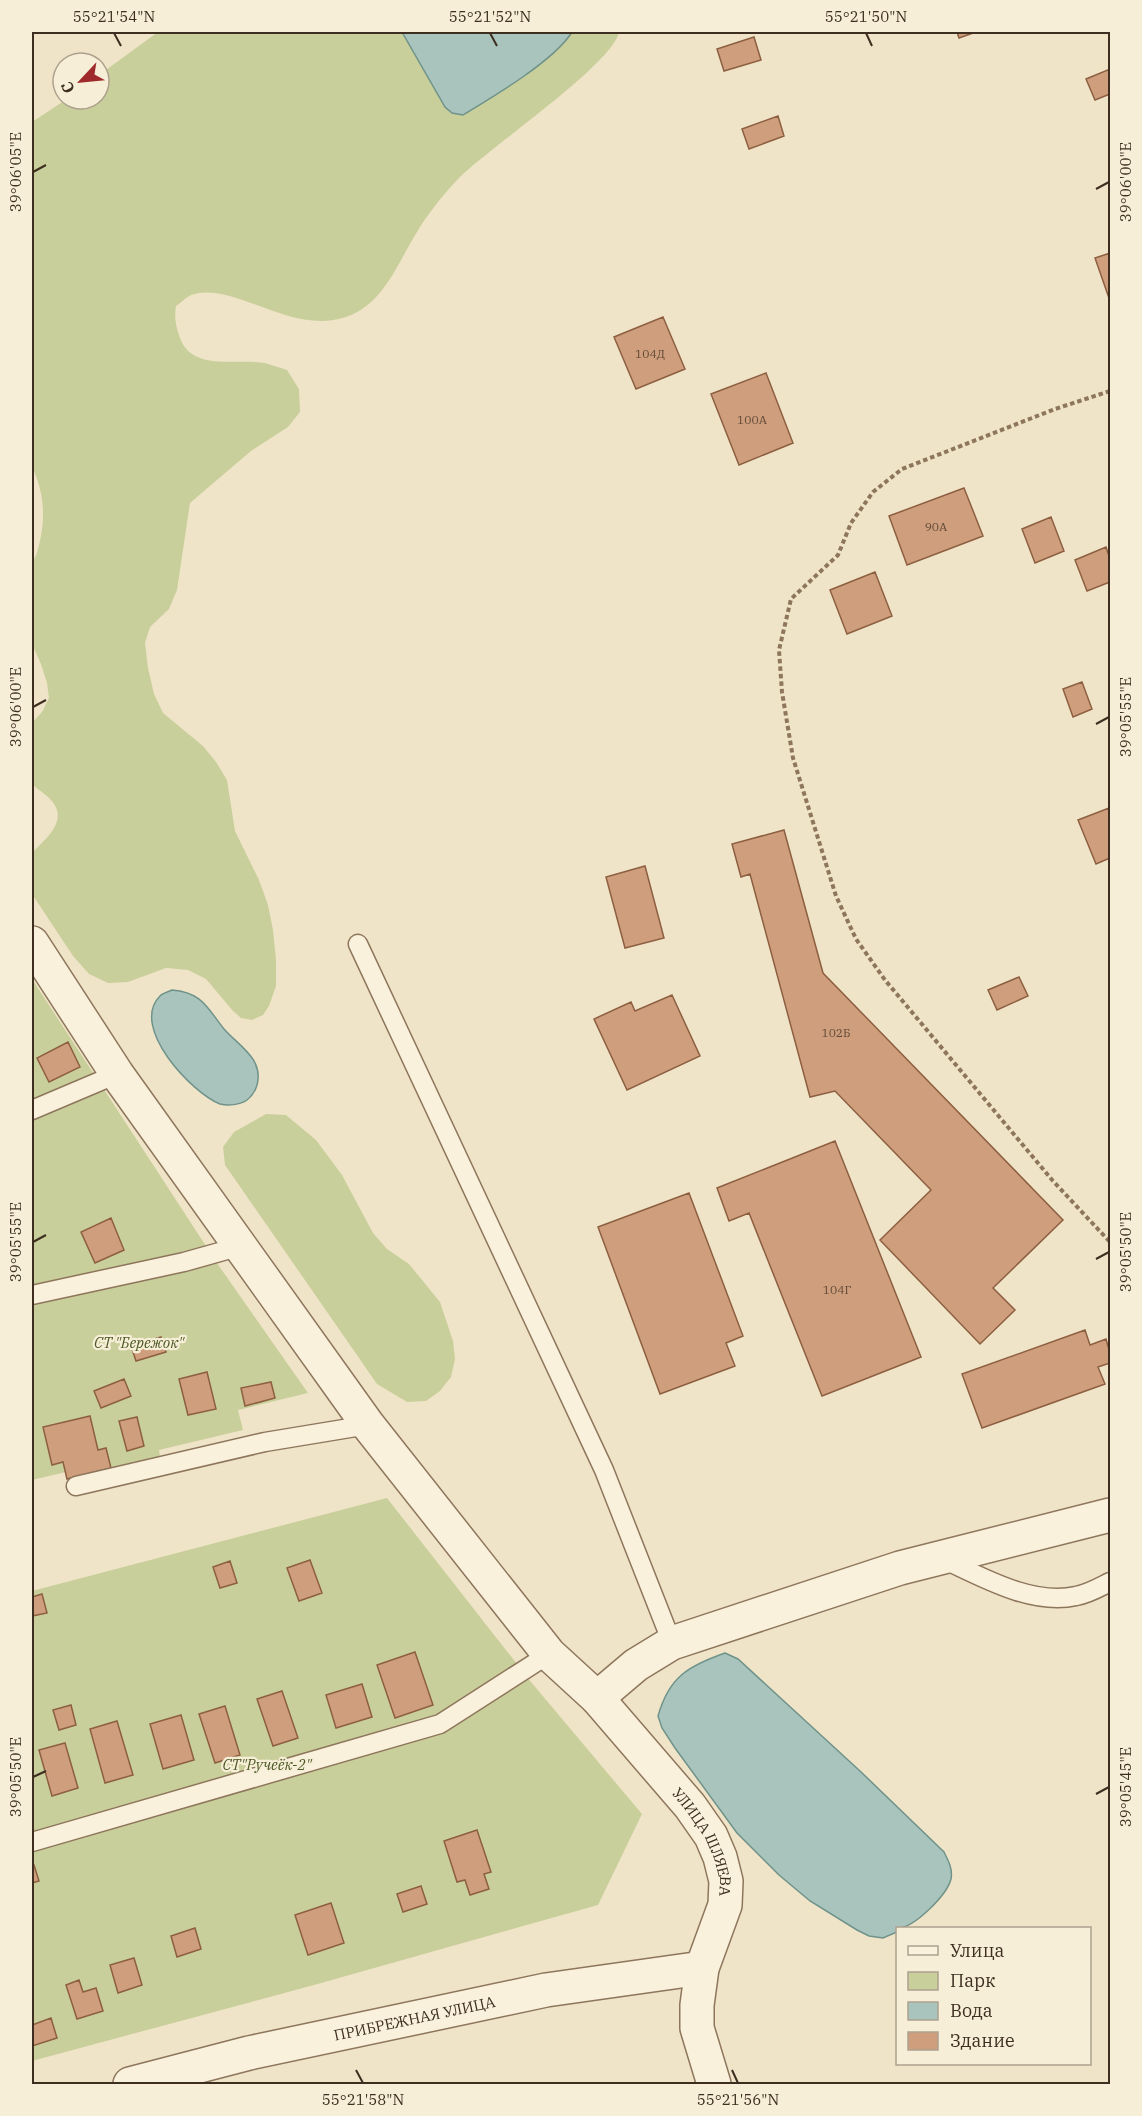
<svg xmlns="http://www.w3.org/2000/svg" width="1142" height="2116" font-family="'IBM Plex Serif',serif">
<rect width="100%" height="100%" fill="#f0e4c8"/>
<path fill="#c9cf9b" d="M158,32H402L445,107L463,115C492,97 555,60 572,32H619C613,64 489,148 459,178C445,192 427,215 417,232C397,264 384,304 346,317C290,336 233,280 191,295C186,297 181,303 176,306C174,318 176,327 180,338C192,372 238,358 265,363C272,365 280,368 287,370L299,389L300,412L288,427L251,451L190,503L177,590L169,609L150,627L145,643L148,668L154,694L163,713L203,746L216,762L227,780L235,831L259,880L268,905L273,930L276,960V986L269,1006L263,1015L252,1020L241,1018L233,1011L206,979L188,970L166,968L128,982L108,983L89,974L73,956L32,894V853C43,841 67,823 54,804C49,796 38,790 32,784V723L42,712L49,698L47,683L41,664L32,644V561C37,557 37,551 39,545C46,517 44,492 32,467V122L67,99H99V75Z
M32,979L219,1266L308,1393L238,1410L243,1430L159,1450L160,1457L67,1479L66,1472L32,1480Z
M266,1114L286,1115L316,1140L342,1175L373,1233L387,1249L409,1264L440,1302L453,1341L455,1359L451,1377L440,1391L426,1401L407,1402L377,1384L225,1165L223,1147L234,1132Z
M387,1498L531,1682L642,1814L598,1905L314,1985L32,2061V1591Z"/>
<path fill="#a9c4bc" stroke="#6f938a" stroke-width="1.5" d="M402,32H572C555,60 493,97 463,115L452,113L445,107Z
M172,990C202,992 208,1009 224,1029C239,1046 264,1059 257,1085C255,1092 252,1096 247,1100C240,1105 228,1106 220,1104C192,1093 129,1027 160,996C163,993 168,992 172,990Z
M725,1653L738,1659L860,1771L944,1852C948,1860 953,1869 951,1879C947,1895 914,1928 898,1928L897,1932L883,1938L869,1936L857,1930L810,1901L779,1875L737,1833L675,1748L662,1728L658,1716C669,1677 688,1666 725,1653Z"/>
<path fill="#cf9f7d" stroke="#8d5f41" stroke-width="1.5" d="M957,32H976L959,38Z
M754,37L761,60L724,71L717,49Z
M1110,69V94L1095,100L1086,79Z
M778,116L784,136L749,149L742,129Z
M1110,253V301L1095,258Z
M663,317L685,369L636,389L614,337Z
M766,373L793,443L739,465L711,394Z
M964,488L983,536L907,565L889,516Z
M1051,517L1064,551L1035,563L1022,529Z
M1106,547L1110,559V582L1087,591L1075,560Z
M875,572L892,616L847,634L830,590Z
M1082,682L1092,709L1073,717L1063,689Z
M1109,808L1110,812V858L1096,864L1078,820Z
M784,830L823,973L1063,1220L993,1288L1015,1310L980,1344L880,1240L931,1190L835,1091L810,1097L750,874L741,877L732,844Z
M645,866L664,938L625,948L606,877Z
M1019,977L1028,996L997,1010L988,990Z
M672,995L700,1056L627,1090L594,1019L631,1002L635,1011Z
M68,1042L80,1067L49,1082L37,1058Z
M835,1141L921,1357L822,1396L749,1213L729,1221L717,1188Z
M689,1193L743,1336L726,1343L735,1366L660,1394L598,1227Z
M111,1218L124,1250L95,1263L81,1232Z
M1085,1330L1090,1345L1106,1339L1110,1353V1363L1098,1367L1105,1384L982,1428L962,1374Z
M161,1337L166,1352L136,1361L131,1346Z
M207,1372L216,1409L188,1415L179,1379Z
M124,1379L131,1396L101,1408L94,1391Z
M271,1382L275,1398L245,1406L241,1388Z
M90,1416L98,1450L106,1448L111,1468L67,1479L63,1462L52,1465L43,1427Z
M137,1417L144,1446L127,1451L119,1421Z
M310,1560L322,1593L299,1601L287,1568Z
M230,1561L237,1583L220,1588L213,1567Z
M42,1594L47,1613L32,1616V1597Z
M415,1652L433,1705L395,1718L377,1665Z
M362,1684L372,1717L336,1728L326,1695Z
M282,1691L298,1738L273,1746L257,1699Z
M71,1705L76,1725L59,1730L53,1710Z
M225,1706L240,1755L215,1763L199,1714Z
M181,1715L194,1760L163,1769L150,1724Z
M117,1721L133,1775L105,1783L90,1729Z
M65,1743L78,1788L52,1796L39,1750Z
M477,1830L491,1872L484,1874L489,1889L470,1895L465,1880L457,1882L444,1841Z
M32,1865H34L39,1881L32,1883Z
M421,1886L427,1904L403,1912L397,1894Z
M331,1903L344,1943L308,1955L295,1915Z
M195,1928L201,1949L177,1957L171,1936Z
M134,1958L142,1985L118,1993L110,1965Z
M79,1980L83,1992L96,1988L103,2011L77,2019L66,1985Z
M51,2018L57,2038L32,2046V2025Z"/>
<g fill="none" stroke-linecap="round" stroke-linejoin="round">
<g stroke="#8d765c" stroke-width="21">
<path id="service" d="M358,944L604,1470L672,1643
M32,1110L117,1074
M32,1295L184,1262L241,1246
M76,1486L265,1442L368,1425
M943,1559C982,1577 1032,1606 1076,1596C1088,1594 1100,1587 1110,1582
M32,1842L440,1724L549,1654"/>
</g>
<g stroke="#8d765c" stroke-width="36">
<g id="minor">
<path id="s1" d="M32,943L117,1074L368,1425L549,1654L597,1698L690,1806L711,1836L720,1857L726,1881L725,1905L702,1968L697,2005V2028L714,2084"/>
<path d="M597,1698L636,1665L672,1643L900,1568L1110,1515"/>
<path id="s2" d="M130,2084L249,2053L546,1990L702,1968"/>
</g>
</g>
<path stroke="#8d765c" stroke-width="4" stroke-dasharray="4.5 3" stroke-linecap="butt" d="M1110,391L1055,409L902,469L873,492L851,523L838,555L791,599L779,650L782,692L793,758L836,896L856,939L885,980L1053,1181L1110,1242"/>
<use href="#service" stroke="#faf1dc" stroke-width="18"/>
<use href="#minor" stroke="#faf1dc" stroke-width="33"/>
</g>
<path fill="none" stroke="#3d2e20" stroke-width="2" d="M114,33L121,46M490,33L497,46M866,33L872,46M33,172L46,165M1096,189L1109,182M33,707L46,700M1096,724L1109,717M33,1242L46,1235M1096,1259L1109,1252M33,1777L46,1771M1096,1794L1109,1787M356,2070L363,2083M732,2070L738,2083"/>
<g text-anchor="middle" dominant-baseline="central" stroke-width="4.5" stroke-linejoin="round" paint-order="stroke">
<g font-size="12" fill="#624a37">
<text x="650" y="353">104Д</text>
<text x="752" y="419">100А</text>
<text x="936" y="526">90А</text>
<text x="836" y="1032">102Б</text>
<text x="837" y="1289">104Г</text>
</g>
<g font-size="15" font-style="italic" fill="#4d5a26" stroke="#f7eed8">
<text x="139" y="1342">СТ "Бережок"</text>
<text x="267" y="1764">СТ"Ручеёк-2"</text>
</g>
<g font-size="15" fill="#3d2e20" stroke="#f7eed8">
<text stroke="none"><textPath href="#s1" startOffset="1126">УЛИЦА ШЛЯЕВА</textPath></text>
<text stroke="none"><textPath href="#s2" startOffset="292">ПРИБРЕЖНАЯ УЛИЦА</textPath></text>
</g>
</g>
<rect width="1142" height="2116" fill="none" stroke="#f7eed8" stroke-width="66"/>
<rect x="896" y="1927" width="195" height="138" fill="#f7eed8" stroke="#ada18e" stroke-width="1.5"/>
<rect x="908" y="1946" width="30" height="9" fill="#faf1dc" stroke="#ada18e" stroke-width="1.5"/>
<text x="950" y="1957" font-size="18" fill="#3d2e20">Улица</text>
<rect x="908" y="1972" width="30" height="18" fill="#c9cf9b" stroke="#ada18e" stroke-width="1.5"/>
<text x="950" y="1987" font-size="18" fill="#3d2e20">Парк</text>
<rect x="908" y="2002" width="30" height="18" fill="#a9c4bc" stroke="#ada18e" stroke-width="1.5"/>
<text x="950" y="2017" font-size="18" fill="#3d2e20">Вода</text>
<rect x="908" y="2032" width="30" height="18" fill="#cf9f7d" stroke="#ada18e" stroke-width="1.5"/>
<text x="950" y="2047" font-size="18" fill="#3d2e20">Здание</text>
<g transform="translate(81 81) rotate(244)"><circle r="28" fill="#f7eed8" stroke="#ada18e" stroke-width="1.5"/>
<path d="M0-4.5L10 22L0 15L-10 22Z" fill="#9e2a2b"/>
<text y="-9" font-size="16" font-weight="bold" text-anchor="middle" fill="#3d2e20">С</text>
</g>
<rect x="33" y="33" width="1076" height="2050" fill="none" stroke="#3d2e20" stroke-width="2"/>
<g font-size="15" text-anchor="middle" fill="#3d2e20">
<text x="114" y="22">55°21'54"N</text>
<text x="490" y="22">55°21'52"N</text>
<text x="866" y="22">55°21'50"N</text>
<text transform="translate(16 172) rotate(-90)" y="5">39°06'05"E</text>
<text transform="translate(1126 182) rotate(-90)" y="5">39°06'00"E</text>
<text transform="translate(16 707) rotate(-90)" y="5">39°06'00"E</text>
<text transform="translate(1126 717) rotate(-90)" y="5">39°05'55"E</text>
<text transform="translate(16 1242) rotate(-90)" y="5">39°05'55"E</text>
<text transform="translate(1126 1252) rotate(-90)" y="5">39°05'50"E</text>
<text transform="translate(16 1777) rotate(-90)" y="5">39°05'50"E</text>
<text transform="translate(1126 1787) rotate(-90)" y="5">39°05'45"E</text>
<text x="363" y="2105">55°21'58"N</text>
<text x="738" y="2105">55°21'56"N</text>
</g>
</svg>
